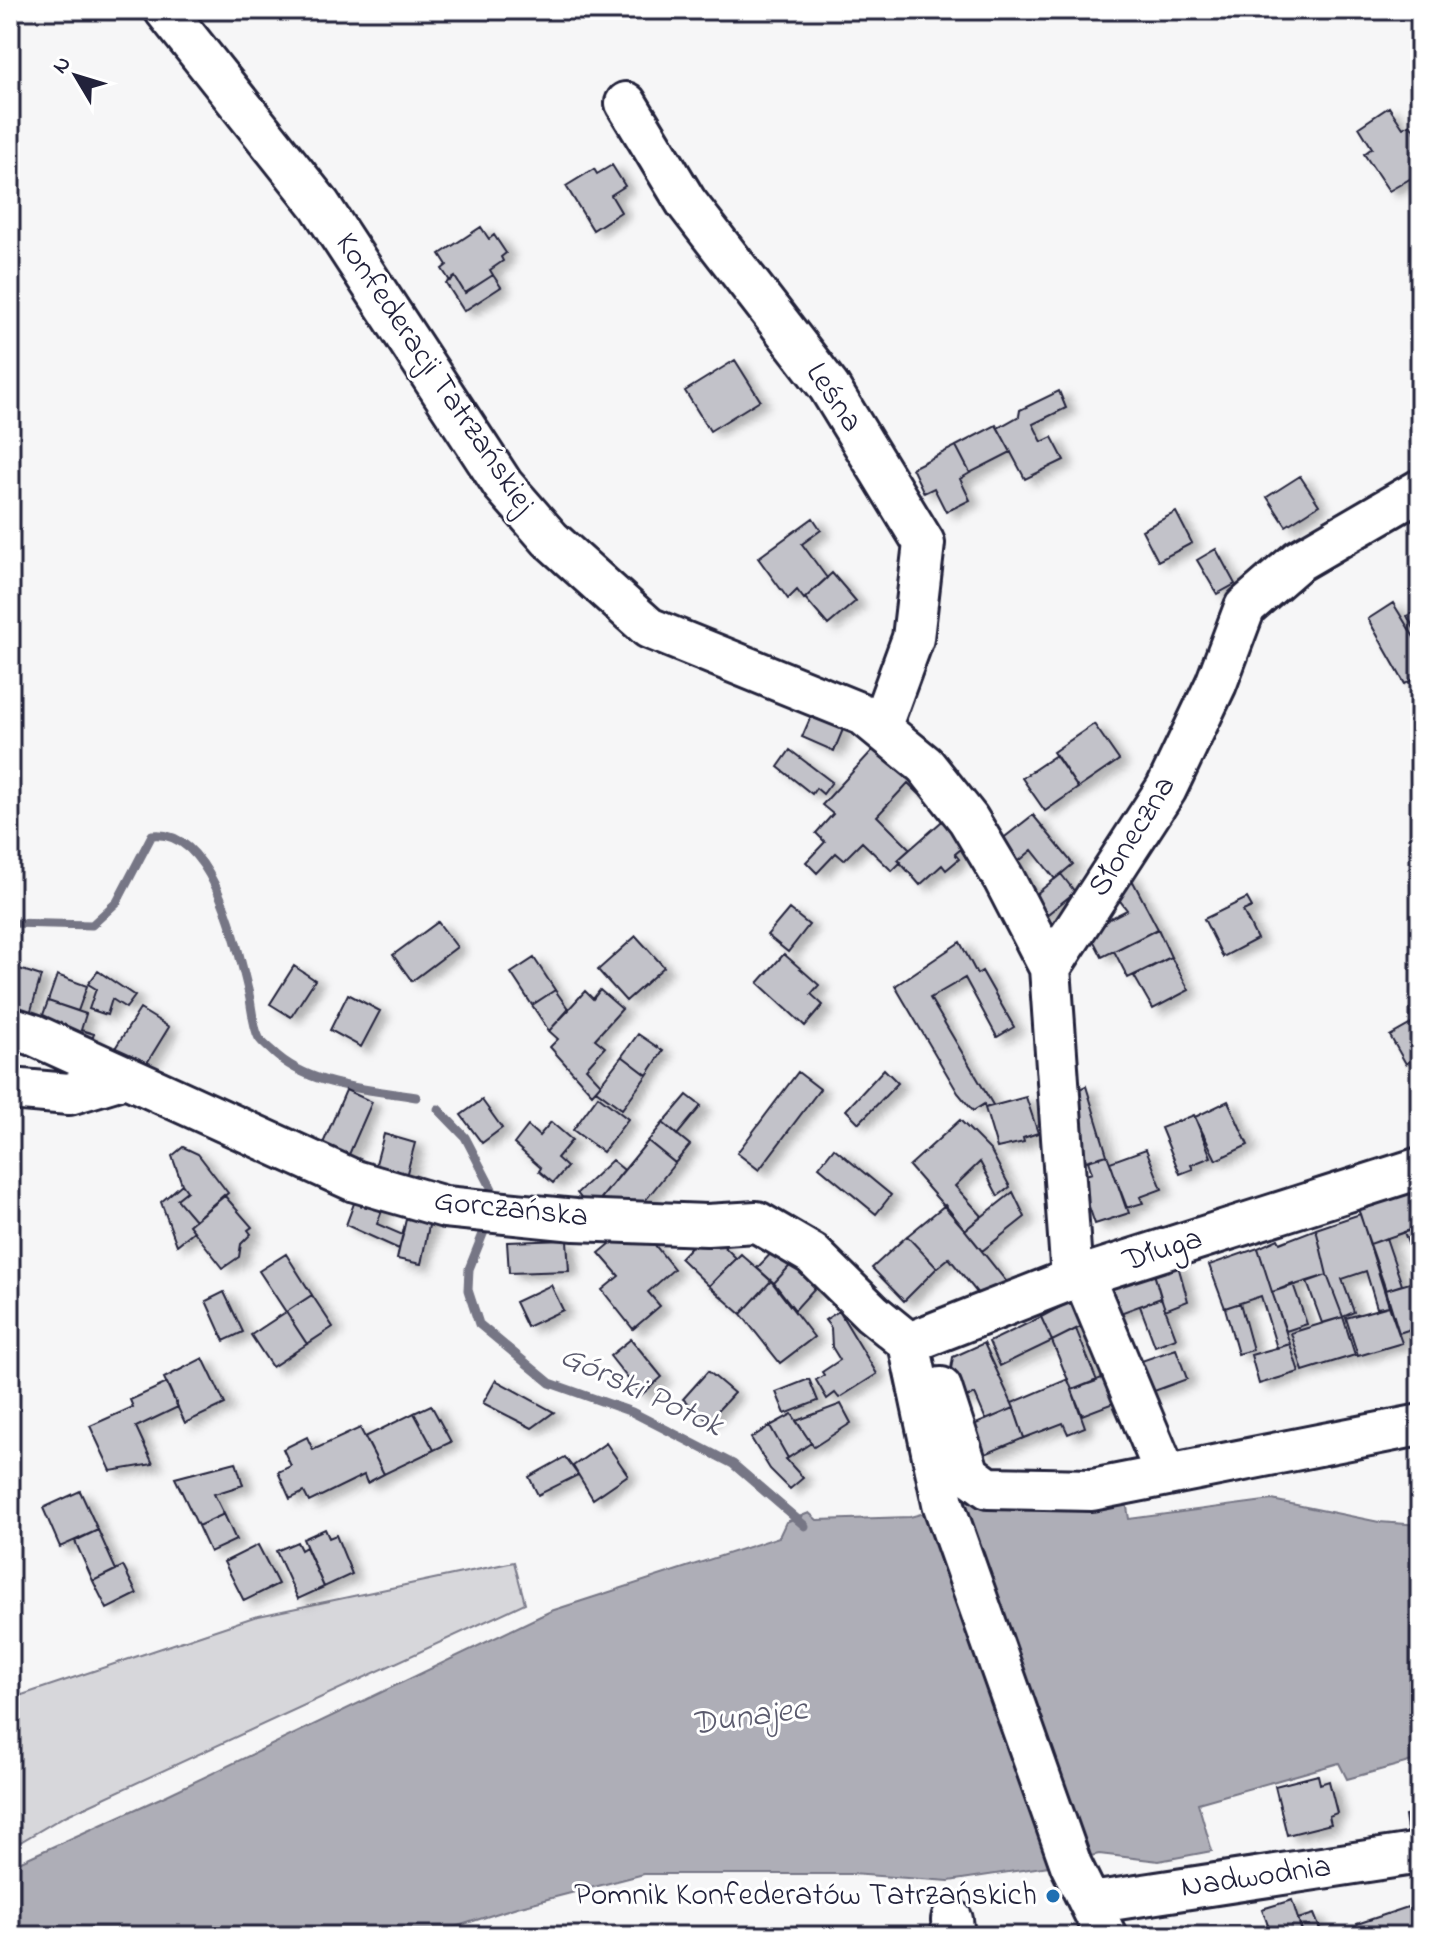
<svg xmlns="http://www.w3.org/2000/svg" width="1430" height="1946" font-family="'Indie Flower',sans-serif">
<defs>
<filter id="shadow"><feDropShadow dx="9" dy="5" stdDeviation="4" flood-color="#0004"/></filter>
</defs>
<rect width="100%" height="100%" fill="#f6f6f7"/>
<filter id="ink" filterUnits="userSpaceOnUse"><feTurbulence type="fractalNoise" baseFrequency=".0125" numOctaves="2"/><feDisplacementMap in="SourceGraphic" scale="16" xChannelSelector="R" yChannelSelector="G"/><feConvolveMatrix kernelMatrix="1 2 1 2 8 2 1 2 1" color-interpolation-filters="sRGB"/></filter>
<g filter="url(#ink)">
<path fill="#d7d7db" stroke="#7c7c8b" stroke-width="2" d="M514,1562L525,1603L63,1817L10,1848V1699L254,1617Z"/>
<path fill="#aeaeb7" stroke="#767685" stroke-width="2" d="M1272,1500L1379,1522L1420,1525V1759L1347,1779L1339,1763L1198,1803L1212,1851L1159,1861L1099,1854L1049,1866L949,1881L851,1874H644L517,1907L427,1936H10V1866L167,1795L551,1611L779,1537L786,1522L809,1513L817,1520L910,1517L969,1501H1126L1129,1519Z"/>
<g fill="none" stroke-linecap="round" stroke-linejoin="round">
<path stroke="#767685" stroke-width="9" d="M10,923L92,925L117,902L152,835C213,828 237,946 248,990C252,1004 252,1025 259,1038C262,1043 268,1047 272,1051C309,1087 368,1089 416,1097
M438,1109L465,1137L492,1189
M485,1229L469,1269L468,1290L479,1324L550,1383L632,1412L733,1464L805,1526"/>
</g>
<path fill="#c2c2c9" stroke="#22223b" stroke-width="2" filter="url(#shadow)" d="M1389,107L1403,128L1410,124L1420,139V173L1389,191L1364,154L1372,148L1359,127Z
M612,165L625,186L611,195L621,212L593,230L566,186L594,169L597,174Z
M481,227L489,239L494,235L506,253L501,257L503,261L490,270L493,275L465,293L455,277L450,281L442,269L447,265L440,254Z
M493,275L501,287L464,311L446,283L455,277L465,293Z
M735,360L760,400L710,431L685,391Z
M1059,391L1066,408L1033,424L1042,442L1052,437L1064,460L1025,479L998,428L1019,416L1020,410Z
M996,425L1011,452L970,473L956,446Z
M956,446L970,473L960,479L970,500L946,512L934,488L924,493L912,468Z
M1300,476L1319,505L1286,526L1267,497Z
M1176,512L1192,543L1158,561L1142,530Z
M813,518L821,530L802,544L827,578L804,599L797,590L788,599L758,558Z
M1216,549L1235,584L1217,594L1197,560Z
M832,573L856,601L828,625L805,598Z
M1393,603L1420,647V675L1405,684L1368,619Z
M1420,609V639L1407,616Z
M812,714L844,727L834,751L802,737Z
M1094,724L1119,760L1078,788L1053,752Z
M881,741L928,788L920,795L908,783L877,816L910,849L898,860L901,862L892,871L862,842L844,860L836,853L817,873L806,862L825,842L816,833L833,814L822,805Z
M790,750L832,782L823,794L816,788L812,794L778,767Z
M1056,755L1078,788L1045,811L1022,778Z
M949,815L971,841L955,854L959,859L946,870L942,865L920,885L898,860Z
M1033,815L1073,864L1055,879L1032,850L1018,862L1034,891L1023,900L992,847Z
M1128,872L1158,929L1102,957L1088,930L1127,910L1111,889Z
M1061,874L1075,892L1039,921L1025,903Z
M1247,898L1252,907L1243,911L1257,939L1223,957L1204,919Z
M789,909L809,925L788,952L767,935Z
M438,922L457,947L412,981L393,955Z
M1158,929L1171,957L1128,978L1114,951Z
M636,936L664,967L626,1001L598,970Z
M960,942L977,974L982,971L1014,1027L997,1037L965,978L930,998L993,1105L985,1108L984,1104L973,1111L958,1093L895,986Z
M784,954L819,985L811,994L823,1005L805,1026L758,983Z
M1171,957L1189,990L1153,1009L1134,976Z
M534,958L555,990L532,1005L511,973Z
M10,966L41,976L28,1021L10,1015V1004L16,984L10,982Z
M294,966L315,980L291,1017L270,1004Z
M98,971L135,996L126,1008L112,999L107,1015L89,1009L96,989L88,984Z
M57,975L87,986L78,1011L48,1001Z
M555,990L569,1010L549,1031L532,1005Z
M600,990L622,1009L595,1039L605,1047L586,1068L601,1084L592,1094L550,1047L558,1039L549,1031L585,991L593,999Z
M348,994L380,1011L361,1047L330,1030Z
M48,1001L86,1014L81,1030L94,1034L90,1045L39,1026Z
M140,1009L169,1027L142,1071L112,1053Z
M1420,1019V1056L1406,1064L1390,1036Z
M638,1034L663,1051L647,1075L622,1056Z
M622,1056L647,1075L622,1109L596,1090Z
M884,1069L898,1083L859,1123L846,1110Z
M798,1072L820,1089L759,1170L737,1153Z
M1086,1086L1107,1155L1082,1162L1075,1091Z
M346,1090L372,1102L344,1166L318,1155Z
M687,1095L701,1106L677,1135L663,1123Z
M598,1096L628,1119L603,1152L573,1130Z
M1026,1097L1038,1133L1023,1138L1024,1142L997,1148L985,1108Z
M482,1100L502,1128L482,1143L461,1115Z
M1228,1101L1248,1145L1216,1160L1195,1117Z
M1194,1115L1211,1157L1191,1165L1193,1169L1180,1174L1161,1128Z
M960,1120L991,1151L1010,1187L998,1196L980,1162L955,1186L982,1216L965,1230L909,1166Z
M551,1122L572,1140L557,1158L567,1167L553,1183L539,1171L541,1168L514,1144L528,1126L539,1136Z
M663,1123L690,1145L675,1163L648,1141Z
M384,1134L415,1143L405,1180L374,1171Z
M648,1141L675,1163L637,1211L594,1207Z
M183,1147L198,1154L228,1193L195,1220L177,1199L187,1191L182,1184L172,1156Z
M834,1148L891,1195L876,1214L819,1167Z
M1146,1149L1162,1189L1140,1197L1143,1203L1126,1208L1110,1162Z
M1107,1155L1129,1213L1095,1224L1079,1177L1092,1173L1088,1161Z
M612,1160L624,1170L594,1207H588L577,1193Z
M182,1184L187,1191L177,1199L195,1220L189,1225L194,1231L177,1245L161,1202Z
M1420,1188V1223L1410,1192Z
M359,1190L386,1200L377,1224L403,1235L399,1249L346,1225Z
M1013,1192L1025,1217L982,1251L965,1230Z
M1410,1192L1420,1227L1370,1244L1358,1209Z
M224,1195L252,1227L248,1230L251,1234L241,1244L239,1257L223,1268L189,1225Z
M945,1205L1006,1281L983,1300L949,1258L937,1268L907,1236Z
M409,1206L432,1211L421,1264L397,1259Z
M1360,1214L1389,1306L1377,1308L1366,1271L1342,1279L1354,1312L1343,1317L1327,1275L1316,1229Z
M1420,1227V1275H1419L1404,1232Z
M1316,1229L1327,1275L1272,1292L1258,1248L1278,1239L1280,1243Z
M707,1230L736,1258L709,1286L680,1258Z
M622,1234L650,1239L674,1269L648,1292L660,1306L633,1329L602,1290L619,1276L599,1253Z
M907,1236L937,1268L904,1301L872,1268Z
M1386,1238L1402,1285L1386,1290L1370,1244Z
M567,1240L569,1271L509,1273L507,1242Z
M779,1245L799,1256L774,1283L757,1268Z
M1258,1248L1272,1292L1290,1344L1277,1348L1261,1296L1225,1308L1209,1265Z
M286,1254L312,1295L286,1312L259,1271Z
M741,1254L771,1281L741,1314L709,1286Z
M799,1256L823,1279L795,1310L774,1283Z
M1177,1262L1188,1301L1165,1310L1153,1270Z
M1153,1270L1161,1298L1107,1318L1098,1290Z
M1327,1275L1343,1317L1322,1323L1307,1282Z
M1420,1280V1326L1399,1333L1386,1290Z
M771,1281L814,1337L780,1363L741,1314Z
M1293,1284L1307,1324L1286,1331L1272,1292Z
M551,1285L563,1310L527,1327L515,1302Z
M224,1292L243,1332L224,1341L206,1301Z
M312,1295L333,1327L307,1344L286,1312Z
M1079,1297L1091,1322L1052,1341L1041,1317Z
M1161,1298L1176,1338L1155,1346L1140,1306Z
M1240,1303L1253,1350L1238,1354L1225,1308Z
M1389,1306L1402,1343L1358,1356L1346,1318Z
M839,1311L877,1374L839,1398L835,1393L827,1399L816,1380L824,1375L822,1372L840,1360L832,1347L831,1328L825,1320Z
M286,1312L307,1344L272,1367L251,1335Z
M1041,1317L1052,1341L1000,1366L989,1342Z
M1343,1317L1355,1355L1303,1371L1291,1333Z
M1076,1329L1097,1381L1072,1390L1052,1341Z
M631,1339L662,1377L641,1395L610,1356Z
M984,1343L1014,1408L986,1420L975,1394L961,1400L950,1375L953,1357Z
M1290,1344L1299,1372L1259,1384L1251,1355Z
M1176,1349L1187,1379L1138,1397L1127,1366Z
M203,1358L225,1404L185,1423L164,1378Z
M708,1371L734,1393L708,1421L683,1399Z
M1114,1373L1124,1399L1082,1415L1072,1390Z
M809,1379L818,1401L785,1414L776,1392Z
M1068,1379L1085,1427L1068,1434L1063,1423L1024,1438L1012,1403Z
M496,1380L499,1382L554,1412L532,1428L483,1403Z
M167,1383L178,1407L136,1427L153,1464L111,1471L90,1426L133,1407L130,1400Z
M841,1404L851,1423L814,1447L796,1421Z
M431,1405L451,1442L434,1450L414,1413Z
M1014,1408L1024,1438L983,1455L971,1426Z
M414,1413L434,1450L384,1474L365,1437Z
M792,1414L811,1443L788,1458L770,1426Z
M770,1426L788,1458L786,1459L803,1478L790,1489L770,1469L751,1438Z
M360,1428L384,1474L367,1483L364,1475L309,1502L304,1492L290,1499L278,1472L291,1466L283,1449L307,1437L313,1450Z
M606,1443L628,1475L593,1499L573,1466Z
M565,1457L578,1475L538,1495L529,1477Z
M236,1462L243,1485L214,1494L224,1514L198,1526L175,1478Z
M80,1491L98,1530L60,1547L43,1508Z
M224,1514L236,1540L210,1552L198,1526Z
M325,1529L329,1538L336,1535L352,1574L324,1587L303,1539Z
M98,1530L116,1570L93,1581L75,1541Z
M297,1542L301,1550L306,1547L324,1587L298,1599L276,1551Z
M258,1545L278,1584L244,1601L224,1562Z
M123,1566L137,1594L107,1609L93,1581Z
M1318,1775L1320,1784L1329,1781L1337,1813L1329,1816L1331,1824L1287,1835L1275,1786Z
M1420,1813V1835L1408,1837L1405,1816Z
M1292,1900L1303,1935L1286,1936V1933L1272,1936L1262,1909Z
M1420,1903V1936H1360L1357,1924Z
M1314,1914L1323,1936H1304L1298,1919Z"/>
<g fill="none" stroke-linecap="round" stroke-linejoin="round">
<g stroke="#22223b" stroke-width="46">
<path id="minor" d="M165,10L320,205L503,485L550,539L649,628L864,715L925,765L968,819L1004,879L1050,968
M626,103L686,202L829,387L924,543L913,638L880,728
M10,1027L34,1035L355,1181L445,1207L575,1220L707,1225L757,1222L812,1254L872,1313L909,1343
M10,1089L69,1094L125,1077
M1083,1276L1166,1475
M1072,1279L1050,968L1166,789L1216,684L1245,607L1298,561L1420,490
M909,1343L943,1503L1071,1865L1106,1936
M909,1343L1072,1279L1420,1168
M941,1388L969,1474L988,1488L1092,1490L1420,1425
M1091,1903L1420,1853
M952,1920L954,1936"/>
</g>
<use href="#minor" stroke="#fff" stroke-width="40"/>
</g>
</g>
<circle fill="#1f6fb2" stroke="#fff" stroke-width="3" cx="1053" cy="1896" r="8"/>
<g text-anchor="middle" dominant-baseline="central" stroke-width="6" stroke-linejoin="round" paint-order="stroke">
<g font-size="32" fill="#22223b" stroke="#fff">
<text transform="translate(434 374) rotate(56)">Konfederacji Tatrzańskiej</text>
<text transform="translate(833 398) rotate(56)">Leśna</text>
<text transform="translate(1133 837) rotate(-58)">Słoneczna</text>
<text transform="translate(511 1210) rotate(6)">Gorczańska</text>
<text transform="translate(1163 1251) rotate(-18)">Długa</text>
<text transform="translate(1256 1878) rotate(-8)">Nadwodnia</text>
</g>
<g font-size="32" fill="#22223b" stroke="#fff" text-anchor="end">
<text x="1037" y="1896">Pomnik Konfederatów Tatrzańskich</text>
</g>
<g font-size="34" font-style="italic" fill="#5a5a6d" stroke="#fff">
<text transform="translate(641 1392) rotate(25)">Górski Potok</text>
<text transform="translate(749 1718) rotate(-8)">Dunajec</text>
</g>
</g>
<rect width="1430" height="1946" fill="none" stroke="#fff" stroke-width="40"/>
<rect x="20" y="20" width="1390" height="1906" fill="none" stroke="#22223b" stroke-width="3" filter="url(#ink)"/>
<g transform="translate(76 76) rotate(308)" stroke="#ffffff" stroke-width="6" paint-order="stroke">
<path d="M0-6L14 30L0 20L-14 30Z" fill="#22223b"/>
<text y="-12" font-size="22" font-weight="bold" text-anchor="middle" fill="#22223b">N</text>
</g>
</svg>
